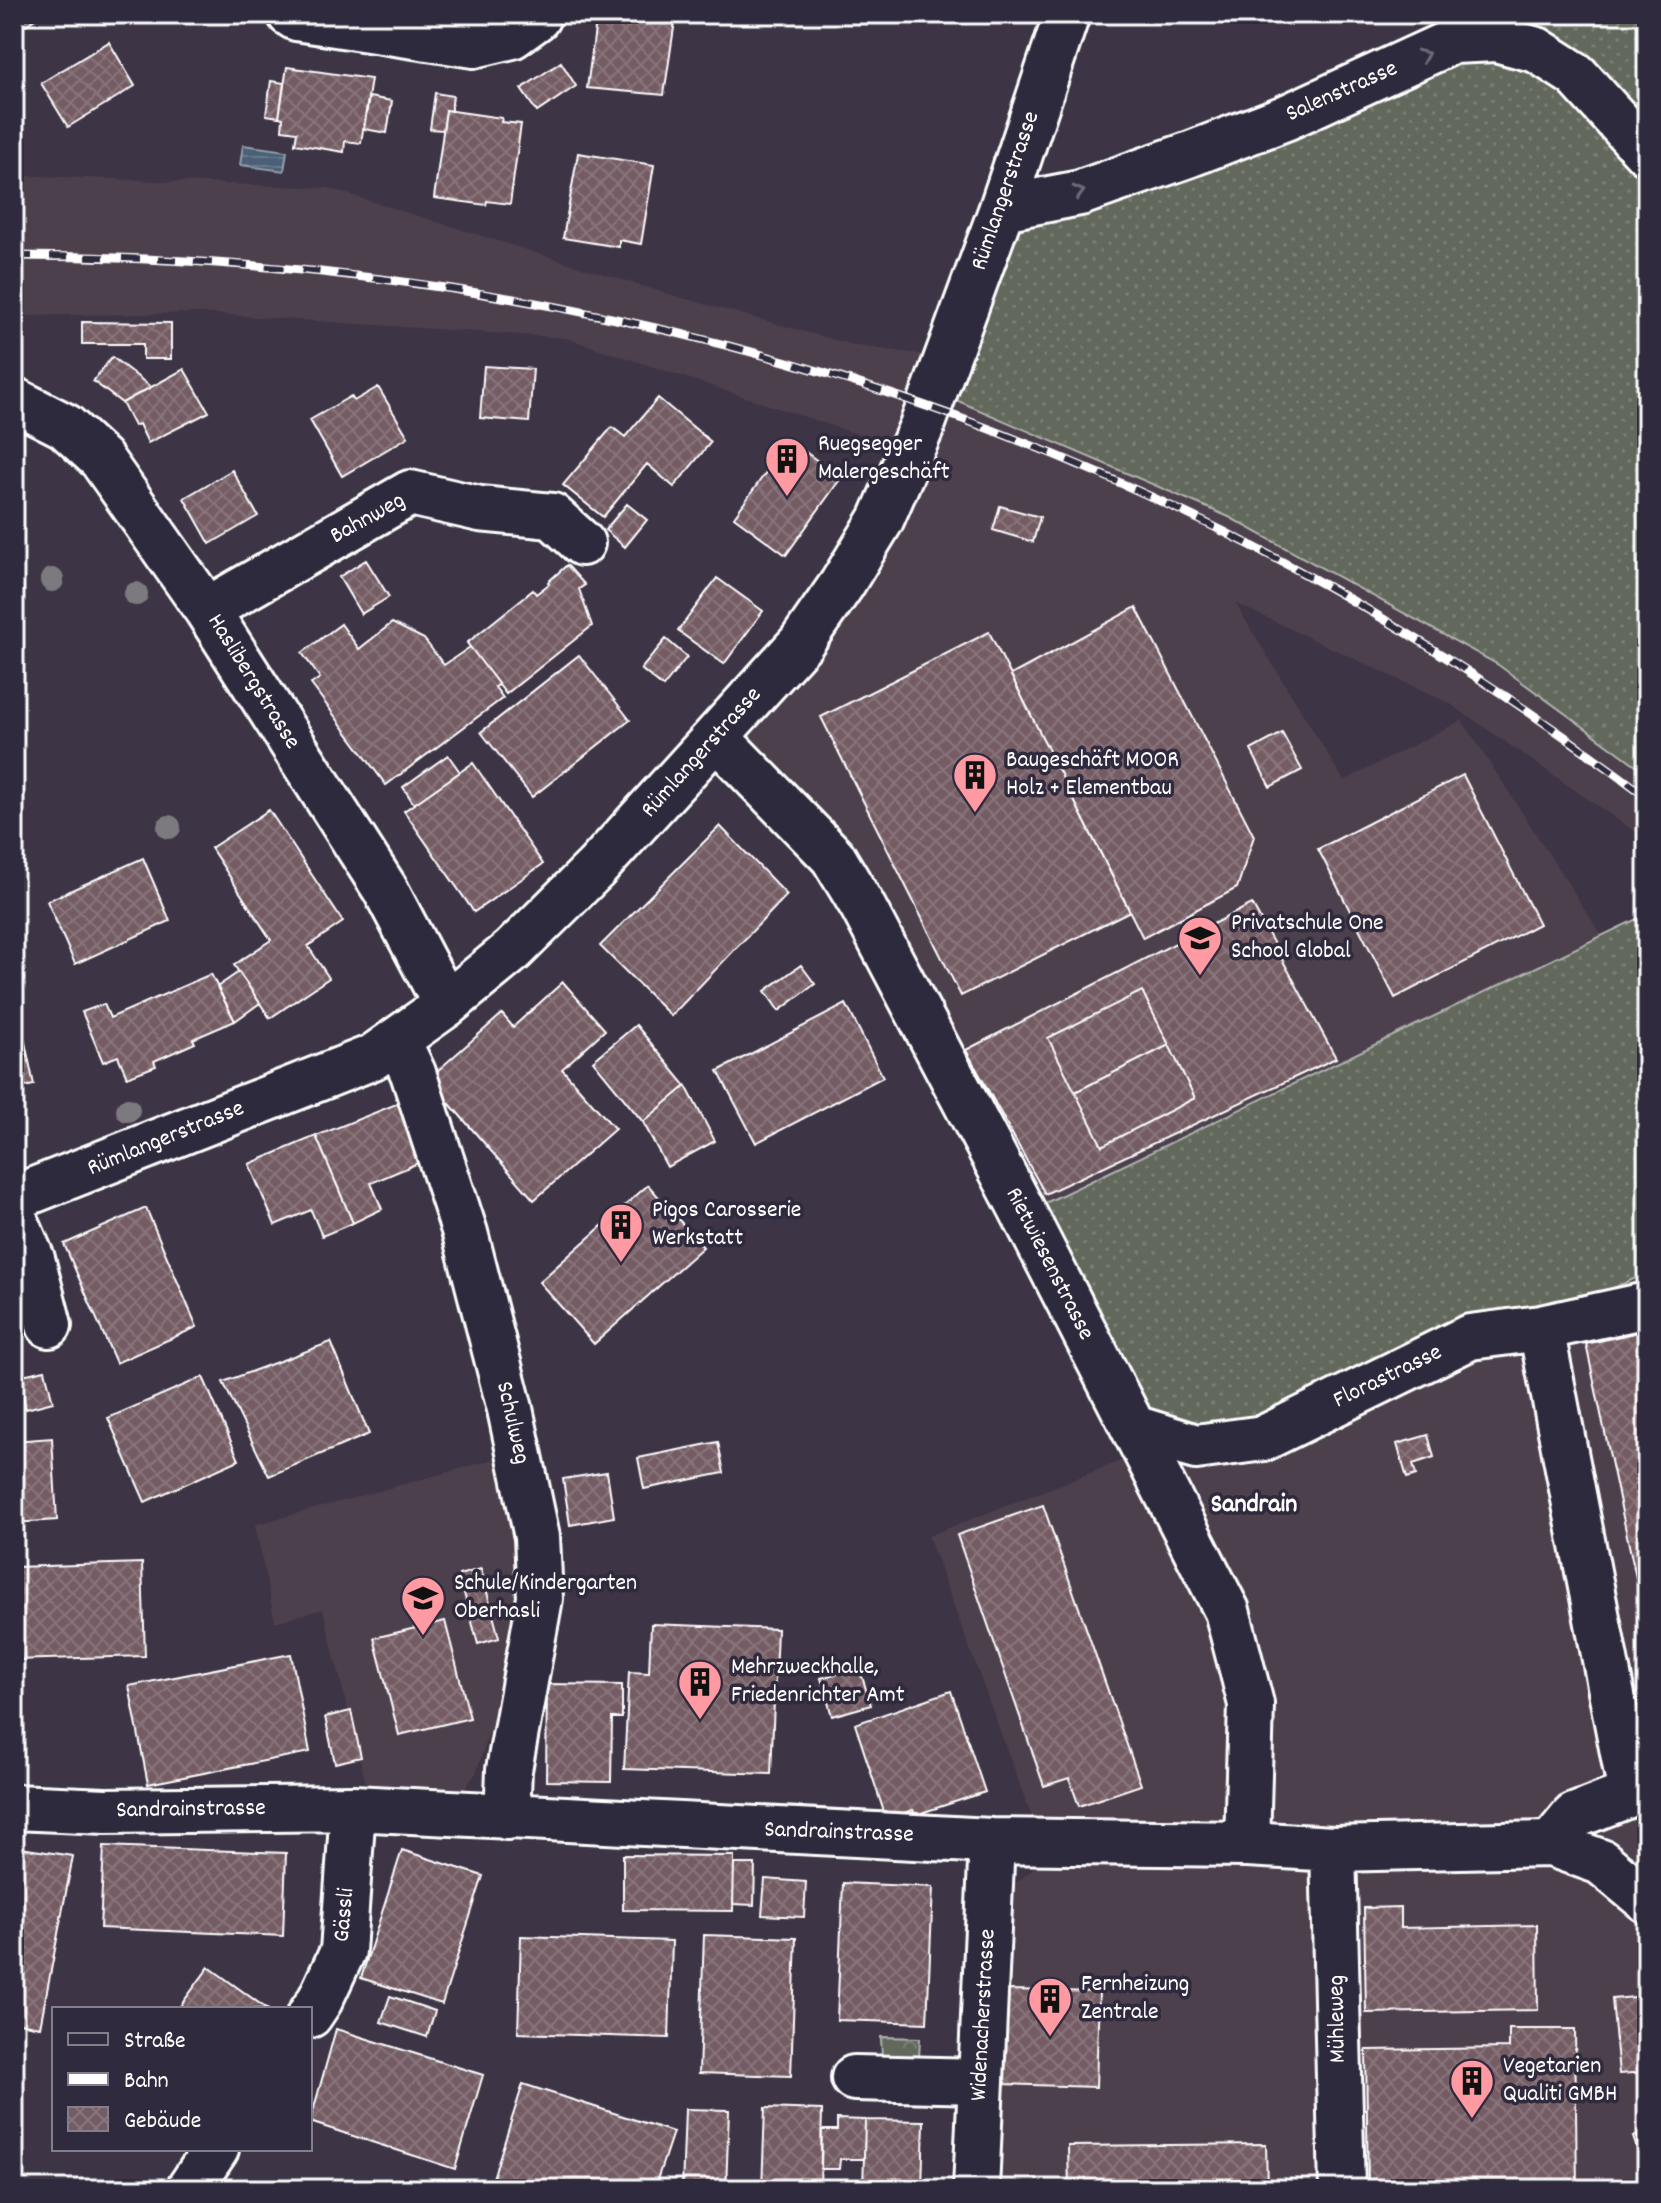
<svg xmlns="http://www.w3.org/2000/svg" width="1661" height="2203" font-family="Dekko,sans-serif">
<defs>
<pattern id="grass-dots" width="8" height="8" patternUnits="userSpaceOnUse" patternTransform="scale(2)"><rect width="8" height="8" fill="#62695c"/><path d="M2 2h.1M6 6h.1" fill="none" stroke="#7a8074" stroke-width="1.8" stroke-linecap="round"/></pattern>
<pattern id="park-crowns" width="20" height="18" patternUnits="userSpaceOnUse" patternTransform="scale(2)"><rect width="20" height="18" fill="#62695c"/><path d="M2 6a3 3 0 1 1 6 0M12 15a3 3 0 1 1 6 0" fill="none" stroke="#7a8074"/></pattern>
<pattern id="water-rules" width="6" height="5" patternUnits="userSpaceOnUse" patternTransform="scale(2)"><rect width="6" height="5" fill="#4c6177"/><path d="M0 2.5h6" fill="none" stroke="#67798b"/></pattern>
<pattern id="building-cross-hatch" width="8" height="8" patternUnits="userSpaceOnUse" patternTransform="scale(2)"><rect width="8" height="8" fill="#745c64"/><path d="M0 0l8 8M0 8l8-8" fill="none" stroke="#89747b"/></pattern>
</defs>
<rect width="100%" height="100%" fill="#3d3445"/>
<filter id="ink" filterUnits="userSpaceOnUse"><feTurbulence type="fractalNoise" baseFrequency=".0125" numOctaves="2"/><feDisplacementMap in="SourceGraphic" scale="16" xChannelSelector="R" yChannelSelector="G"/><feConvolveMatrix kernelMatrix="1 2 1 2 8 2 1 2 1" color-interpolation-filters="sRGB"/></filter>
<g filter="url(#ink)">
<path fill="#4e404e" d="M14,175L328,188L668,294L857,346L935,356L1647,692V840L1449,703L1235,603L1344,781L1462,720L1602,936L1040,1205L743,737L930,463L893,446L566,338L199,313L14,316Z
M1647,1257V2189H994L1005,1891L1047,1858L928,1536Z
M506,1456L521,1545L515,1653L476,1773L463,1791L438,1796L368,1793L323,1609L275,1622L255,1525Z"/>
<path fill="url(#grass-dots)" stroke="#b0b4ae" stroke-width="2" d="M1440,14H1647V91L1612,132L1647,170V773L1497,664L1229,517L951,398L1014,232L1397,83Z
M1647,914V1273L1589,1299L1249,1430L1201,1428L1137,1406L1041,1205Z"/>
<path fill="url(#park-crowns)" stroke="#b0b4ae" stroke-width="2" d="M881,2037L920,2038L919,2059H882Z"/>
<path fill="url(#water-rules)" stroke="#94a0ad" stroke-width="2" d="M243,145L287,151L284,171L240,165Z"/>
<path fill="url(#building-cross-hatch)" stroke="#fff" stroke-width="2" d="M14,14H32L35,19L14,33Z
M597,14H676L664,95L587,88Z
M109,42L135,86L68,127L41,83Z
M561,62L576,86L537,112L521,89Z
M287,67L371,79L361,143L345,141L344,152L295,144L297,132L282,130L283,118L279,117Z
M271,81L284,83L279,117L266,115Z
M435,93L453,96L451,111L446,110L443,130L430,129Z
M369,97L392,101L387,133L364,129Z
M446,110L502,118L501,122L521,124L510,204L487,201L486,205L434,198Z
M578,153L654,165L641,244L619,240V247L563,238Z
M82,322L171,323V359H143V344H82Z
M112,357L151,387L122,403L93,381Z
M484,366L533,369L529,422L480,418Z
M184,369L209,412L148,443L139,424L134,426L122,403Z
M378,387L408,437L342,476L310,420L351,396L354,401Z
M658,398L711,442L674,487L647,464L603,517L563,485L612,427L625,437Z
M789,440L841,478L786,555L734,517Z
M232,470L258,516L210,544L184,498Z
M627,504L647,520L625,547L605,530Z
M1000,506L1040,517L1033,542L993,530Z
M366,560L389,597L361,614L339,577Z
M567,565L585,585L579,589L592,626L506,694L467,643L533,590L536,594L549,584L548,582Z
M717,578L763,611L724,664L678,631Z
M1136,607L1254,836L1237,888L1143,938L1011,675Z
M392,623L424,639L444,665L470,647L499,685L495,687L503,698L386,785L311,684L320,678L302,653L341,624L359,649Z
M989,632L1130,911L961,996L821,717Z
M666,639L687,657L663,687L641,669Z
M579,655L630,720L532,797L481,732Z
M1282,733L1302,770L1270,787L1251,750Z
M448,755L460,772L414,804L403,787Z
M473,763L543,864L474,912L404,811Z
M1463,775L1539,924L1395,998L1318,849Z
M269,810L343,922L308,946L329,978L270,1018L234,965L271,940L211,848Z
M720,826L787,895L671,1016L600,946Z
M143,858L170,921L75,964L47,901Z
M1252,904L1336,1058L1045,1194L966,1050Z
M801,965L815,984L779,1011L765,991Z
M239,972L260,1003L235,1021L217,987Z
M211,974L235,1021L193,1039L195,1043L154,1061L156,1066L127,1077L118,1056L103,1062L82,1012L104,1004L110,1018Z
M563,982L605,1030L562,1069L615,1129L534,1200L428,1079L502,1014L513,1027Z
M1142,991L1169,1045L1075,1092L1048,1038Z
M846,1004L883,1077L756,1143L718,1071Z
M19,1014L34,1085L14,1089V1015Z
M636,1025L686,1086L643,1122L593,1061Z
M1169,1045L1195,1098L1102,1146L1075,1092Z
M686,1086L715,1141L667,1167L643,1122Z
M399,1103L423,1161L371,1183L382,1209L353,1223L316,1136Z
M316,1136L353,1223L322,1236L311,1210L275,1225L249,1164Z
M648,1185L703,1247L594,1344L539,1282Z
M146,1208L197,1327L116,1363L64,1244Z
M14,1270L31,1331L14,1334Z
M1647,1330V1629L1586,1344Z
M331,1342L369,1434L269,1476L223,1382Z
M45,1370L53,1402L26,1409L18,1376Z
M203,1377L239,1460L145,1502L108,1418Z
M1428,1435L1434,1457L1413,1464L1416,1475L1407,1478L1397,1444Z
M52,1438L57,1520L14,1523V1441Z
M718,1442L724,1473L644,1489L638,1458Z
M607,1472L614,1517L570,1525L563,1479Z
M1043,1505L1141,1785L1079,1806L1069,1778L1044,1786L957,1535Z
M142,1563L145,1656L14,1660V1567Z
M481,1569L499,1638L478,1644L459,1575Z
M445,1621L470,1718L399,1735L374,1638Z
M651,1624L777,1629L771,1774L624,1769L629,1672L649,1673Z
M291,1654L310,1752L148,1784L129,1686Z
M859,1667L871,1705L832,1716L821,1678Z
M547,1684L622,1685V1718H612L611,1782L546,1781Z
M951,1691L985,1792L915,1815L913,1810L886,1818L855,1724Z
M351,1711L361,1757L335,1763L325,1717Z
M104,1846L286,1853L283,1936L100,1928Z
M14,1847L73,1856L40,2027L14,2022Z
M402,1850L483,1876L442,2004L361,1978Z
M623,1855L734,1856L733,1911L623,1910Z
M734,1864H755L754,1905L733,1904Z
M765,1879L806,1882L804,1917L762,1915Z
M843,1883L933,1887L927,2023L837,2020Z
M1401,1907V1928L1537,1925L1538,2010L1366,2013L1364,1908Z
M704,1935L796,1938L791,2076L699,2073Z
M521,1936L672,1941L669,2038L518,2033Z
M209,1967L267,2009H178Z
M1005,1990L1099,1992L1096,2087L1002,2084Z
M390,1996L435,2011L427,2037L381,2022Z
M1647,1996V2072L1619,2074L1612,1999Z
M336,2029L483,2075L455,2169L310,2122Z
M1509,2029H1575L1577,2189H1368L1366,2050L1509,2048Z
M523,2084L673,2132L654,2189H526L493,2178Z
M765,2108L822,2110L820,2189H762Z
M685,2109L729,2110L726,2189H682Z
M837,2119L865,2120L864,2159H840L839,2169H821L822,2130H837Z
M865,2120L924,2121L922,2189H863Z
M1647,2132V2176L1633,2137Z
M1266,2144L1267,2189H1069L1068,2146Z"/>
<g fill="none" stroke-linecap="round" stroke-linejoin="round">
<g stroke="#fff" stroke-width="50">
<path id="minor" d="M290,14L296,18L474,45L512,36L537,18L539,14
M1002,208L1080,193L1188,155L1285,118L1453,41L1496,39L1537,50L1576,75L1647,153
M14,400L65,426L101,459L207,610L385,889L446,1005
M207,610L410,493L480,509L552,516L582,543
M717,738L833,857L863,907L1020,1206L1227,1611L1251,1704L1247,1844
M398,1041L413,1073L465,1233L510,1409L537,1537L540,1598L509,1770L507,1817
M14,1198L373,1057L446,1005L513,950L596,868L801,643L842,584L881,520L922,426L1002,208L1067,14
M14,1217L32,1259L49,1325
M1541,1328L1631,1794
M1134,1428L1196,1447L1264,1438L1470,1337L1541,1328L1647,1305
M14,1807L106,1811L353,1808L992,1841L1247,1844L1333,1849L1551,1844L1601,1862L1647,1900
M1551,1844L1574,1816L1631,1794L1647,1791
M1333,1849L1342,2189
M310,2015L320,2000L343,1951L353,1808
M854,2078L981,2081
M189,2189L216,2149
M976,2189L992,1841"/>
</g>
<use href="#minor" stroke="#2f2a3d" stroke-width="44"/>
<g stroke="#fff" stroke-width="9">
<path id="rail" d="M14,256C500,256 974,373 1392,624C1480,677 1565,735 1647,797"/>
</g>
<use href="#rail" stroke="#2f2a3d" stroke-width="6" stroke-dasharray="18" stroke-linecap="butt"/>
</g>
<g fill="#7c7a7f">
<circle cx="52" cy="580" r="12"/>
<circle cx="136" cy="594" r="12"/>
<circle cx="169" cy="827" r="12"/>
<circle cx="128" cy="1110" r="12"/>
</g>
<defs><path id="oneway-chevron" d="M-2-3.5L2.5 0L-2 3.5" fill="none" stroke-width="1.6" stroke-linecap="round" stroke-linejoin="round" transform="scale(2)"/></defs>
<g stroke="#6d6a77">
<use href="#oneway-chevron" transform="translate(1424 55) rotate(-24)"/>
<use href="#oneway-chevron" transform="translate(1079 192) rotate(-15)"/>
</g>
</g>
<defs>
<g id="building-pin" transform="scale(2.3)"><path d="M0 17L-7.5 6A9.5 9.5 0 1 1 7.5 6Z" fill="#ff9aa2" stroke="#2f2a3d"/><path d="M-4-6H4V6H1V3H-1V6H-4ZM-2.5-4.3h1.7v1.8h-1.7ZM.8-4.3h1.7v1.8H.8ZM-2.5-1h1.7V.8h-1.7ZM.8-1h1.7V.8H.8Z" fill="#111"/></g>
<g id="school-pin" transform="scale(2.3)"><path d="M0 17L-7.5 6A9.5 9.5 0 1 1 7.5 6Z" fill="#ff9aa2" stroke="#2f2a3d"/><path d="M0-5L7-2L0 1L-7-2ZM-4 1L0 2.5L4 1V4Q0 6-4 4Z" fill="#111"/></g>
</defs>
<g fill-rule="evenodd">
<use href="#building-pin" x="787" y="459"/>
<use href="#building-pin" x="975" y="775"/>
<use href="#school-pin" x="1200" y="938"/>
<use href="#building-pin" x="621" y="1225"/>
<use href="#school-pin" x="423" y="1598"/>
<use href="#building-pin" x="700" y="1682"/>
<use href="#building-pin" x="1050" y="1999"/>
<use href="#building-pin" x="1472" y="2081"/>
</g>
<g text-anchor="middle" dominant-baseline="central" stroke-width="7" stroke-linejoin="round" paint-order="stroke">
<g font-size="24" fill="#fff" stroke="#2f2a3d">
<text transform="translate(1342 92) rotate(-24)">Salenstrasse</text>
<text transform="translate(1006 191) rotate(-71)">Rümlangerstrasse</text>
<text transform="translate(368 519) rotate(-29)">Bahnweg</text>
<text transform="translate(253 682) rotate(58)">Haslibergstrasse</text>
<text transform="translate(702 753) rotate(-48)">Rümlangerstrasse</text>
<text transform="translate(166 1139) rotate(-22)">Rümlangerstrasse</text>
<text transform="translate(1049 1264) rotate(63)">Rietwiesenstrasse</text>
<text transform="translate(1388 1377) rotate(-26)">Florastrasse</text>
<text transform="translate(512 1423) rotate(77)">Schulweg</text>
<text transform="translate(191 1810) rotate(-1)">Sandrainstrasse</text>
<text transform="translate(839 1833) rotate(2)">Sandrainstrasse</text>
<text transform="translate(345 1915) rotate(-85)">Gässli</text>
<text transform="translate(984 2015) rotate(-87)">Widenacherstrasse</text>
<text transform="translate(1338 2019) rotate(-91)">Mühleweg</text>
</g>
<g font-size="24" fill="#fff" stroke="#2f2a3d" text-anchor="start">
<text x="818" y="445">Ruegsegger<tspan x="818" dy="28">Malergeschäft</tspan></text>
<text x="1006" y="761">Baugeschäft MOOR<tspan x="1006" dy="28">Holz + Elementbau</tspan></text>
<text x="1231" y="924">Privatschule One<tspan x="1231" dy="28">School Global</tspan></text>
<text x="652" y="1211">Pigos Carosserie<tspan x="652" dy="28">Werkstatt</tspan></text>
<text x="454" y="1584">Schule/Kindergarten<tspan x="454" dy="28">Oberhasli</tspan></text>
<text x="731" y="1668">Mehrzweckhalle,<tspan x="731" dy="28">Friedenrichter Amt</tspan></text>
<text x="1081" y="1985">Fernheizung<tspan x="1081" dy="28">Zentrale</tspan></text>
<text x="1503" y="2067">Vegetarien<tspan x="1503" dy="28">Qualiti GMBH</tspan></text>
</g>
<g font-size="26" font-weight="bold" fill="#fff" stroke="#2f2a3d">
<text x="1254" y="1505">Sandrain</text>
</g>
</g>
<rect width="1661" height="2203" fill="none" stroke="#2f2a3d" stroke-width="48"/>
<rect x="24" y="24" width="1613" height="2155" fill="none" stroke="#fff" stroke-width="3" filter="url(#ink)"/>
<rect x="52" y="2007" width="260" height="144" fill="#2f2a3d" stroke="#827f8b" stroke-width="2"/>
<rect x="68" y="2033" width="40" height="12" fill="#2f2a3d" stroke="#827f8b" stroke-width="2"/>
<text x="124" y="2047" font-size="24" fill="#ffffff">Straße</text>
<rect x="68" y="2073" width="40" height="12" fill="#ffffff" stroke="#827f8b" stroke-width="2"/>
<text x="124" y="2087" font-size="24" fill="#ffffff">Bahn</text>
<rect x="68" y="2107" width="40" height="24" fill="url(#building-cross-hatch)" stroke="#827f8b" stroke-width="2"/>
<text x="124" y="2127" font-size="24" fill="#ffffff">Gebäude</text>
</svg>
